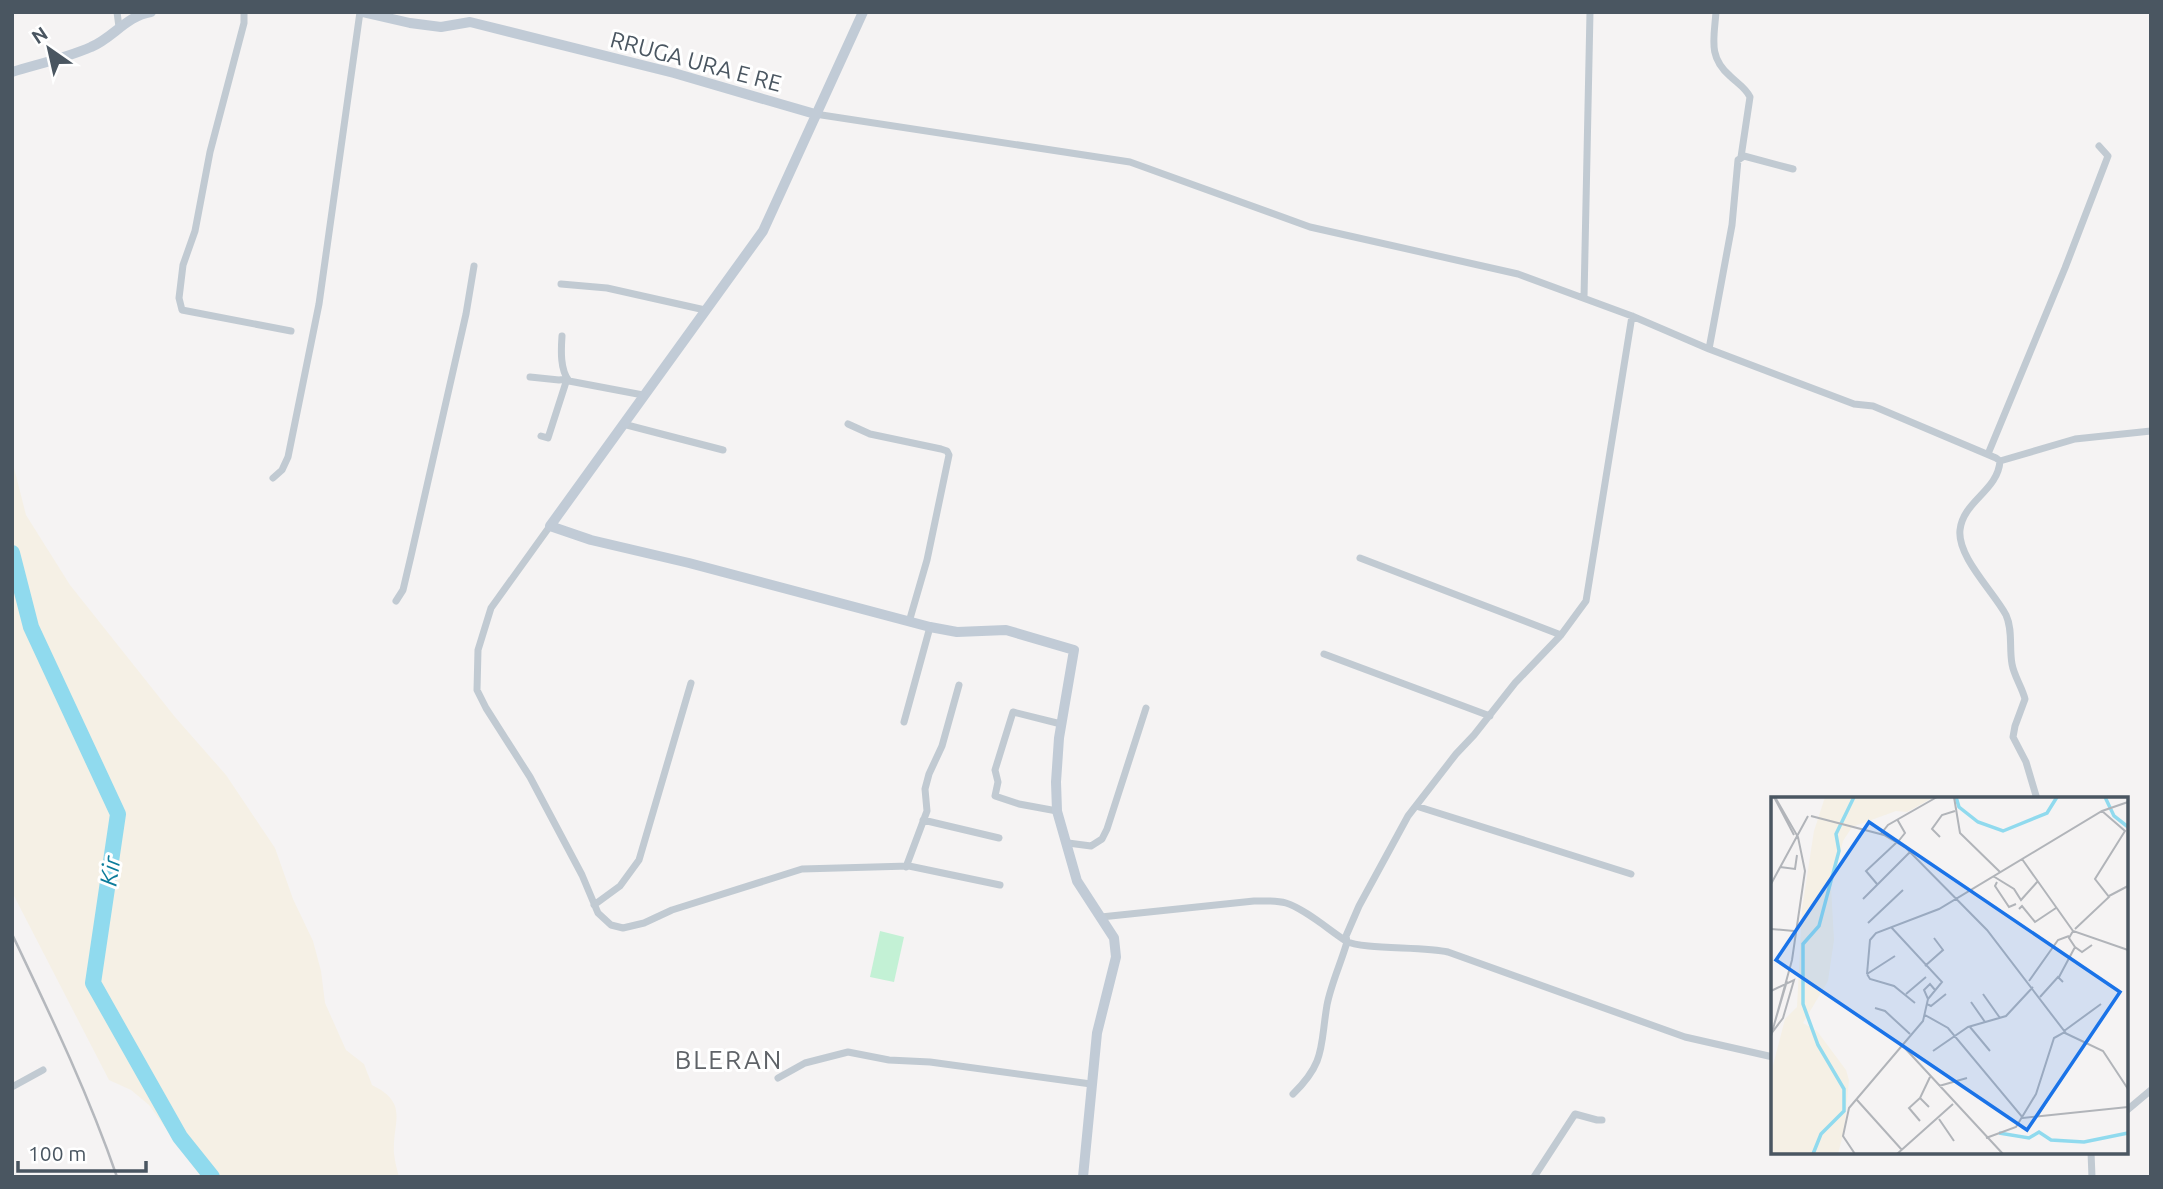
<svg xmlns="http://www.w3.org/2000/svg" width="2163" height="1189" font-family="Ubuntu,sans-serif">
<rect width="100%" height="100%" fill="#f5f3f3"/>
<path fill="#c3f1d5" d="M880,931L904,937L894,982L870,977Z"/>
<path fill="#f5f0e5" d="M12,460L26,515L70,585L175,717L226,775L275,848L293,899L313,941L321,971L325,1003L346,1050L364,1064L372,1085C410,1104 392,1121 394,1154C395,1162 397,1170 399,1177H201L149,1105L131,1090L109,1080L12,892Z"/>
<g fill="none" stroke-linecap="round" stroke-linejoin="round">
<path stroke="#90daee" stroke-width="16" d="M12,553L31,627L118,814L93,983L180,1137L212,1177"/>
<path stroke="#c1cad2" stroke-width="7" d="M117,12L119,27
M244,12V23L210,152L195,231L183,265L179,298L182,310L291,331
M1716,12C1714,39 1708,57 1730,76C1737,83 1746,88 1750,97L1741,157
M815,114L1130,162L1310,227L1518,274L1632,316L1709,349L1854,404L1873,406L1996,458L2000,461C1998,491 1963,501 1960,530C1957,557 1994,592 2006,615C2013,630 2009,648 2012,664C2014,676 2022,687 2025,699L2015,726L2013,737L2026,762L2037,799
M561,284L607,288L705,310
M1584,298L1590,12
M562,336C561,350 560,370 569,381L643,395
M1709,349L1732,225L1738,160L1744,156L1793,169
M530,377L559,380L567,379L548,438L541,436
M623,424L723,450
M848,424L870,434L941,449L947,451L949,455L927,560L909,622
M1988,454L2065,268L2108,156L2099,146
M2000,461L2075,439L2151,431
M273,478L282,470L288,457L319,304L360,12
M550,526L491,608L478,650L477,690L486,708L530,777L582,875L598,913L611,925L623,928L644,923L672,910L802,869L909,866L1000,885
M1360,558L1561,635
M396,601L403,590L411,556L466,314L474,266
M1324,654L1490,716
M904,722L930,627
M1416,806L1631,874
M1057,811L1019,804L995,796L998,782L995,770L1013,712L1061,724
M923,820L999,838
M1068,843L1091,846L1102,839L1107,829L1146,708
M906,867L927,811L925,789L929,774L942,746L959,685
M594,905L620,886L639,860L691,683
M1101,917L1254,901C1265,901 1276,900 1286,903C1305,909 1329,930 1346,941C1362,950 1424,946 1448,952L1685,1037L1773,1057
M778,1078L805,1063L848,1052L889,1060L930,1062L1091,1084
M12,1087L43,1070
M1293,1094C1326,1062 1320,1046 1327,1005C1331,984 1341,963 1347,942L1346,936L1359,906L1408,816L1456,754L1474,735L1515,683L1561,635L1586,601L1632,316
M2126,1111L2151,1090
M2091,1152L2092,1177
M1534,1177L1575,1114L1597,1120H1602"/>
<path stroke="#c1cbd6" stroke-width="10" d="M362,12L410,23L441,27L470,22L674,73L815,114
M863,12L763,231L550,526L591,540L689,563L930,627L957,632L1006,630L1074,650L1059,738L1056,782L1057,811L1077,881L1114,938L1116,957L1097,1033L1083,1177
M12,72C38,64 66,58 91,47C113,38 126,16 151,12"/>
<path stroke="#b5b8bd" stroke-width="2.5" d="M12,934C50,1014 88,1093 117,1177"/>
</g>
<g text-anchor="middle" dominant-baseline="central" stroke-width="6" stroke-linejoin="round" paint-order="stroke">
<g font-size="23" fill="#4a5661" stroke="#fff">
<text transform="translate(696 61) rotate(15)">RRUGA URA E RE</text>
</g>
<g font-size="24" font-style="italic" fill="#0c7c9b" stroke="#fff">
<text transform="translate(110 871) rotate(-82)">Kir</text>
</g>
<g font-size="26" letter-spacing="2" fill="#5f6368" stroke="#fff">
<text x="729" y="1059">BLERAN</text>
</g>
</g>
<g transform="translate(1771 797)">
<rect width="357" height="357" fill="#f5f3f3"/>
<path d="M54,0H163L136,15L125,14L81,30L72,44L60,89L63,143L57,184L32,226L46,234L75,273L78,283L73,334L67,357H0V276L14,222L26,210L31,112L43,34Z" fill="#f5f0e5"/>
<path fill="none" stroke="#90daee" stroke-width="3.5" d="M185,0L188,10L207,25L232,34L276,16L286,0M334,0L343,19L357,30M228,336L258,341L268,335L280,343L313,345L357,336M42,357L50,337L73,314V292L47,248L32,207V147L48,129L68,54L65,37L83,0"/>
<path fill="none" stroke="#b1b4b9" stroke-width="2" d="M3,0L23,38M183,0L189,36L229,75M40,19L113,38L135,51L216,133L294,235L283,241L265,297L245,330L215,341M109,38L117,28L166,0M169,40L161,32L171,18L184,14M126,46L134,36L126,22M251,62L302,134L357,153M9,70L24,72L26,58M222,79L243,92L250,103L267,84M226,85L224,89L238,110L245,107M0,87L37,19M106,87L95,74L125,46M338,99L357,89M92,102L139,55M248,112L251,109L264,125L285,111M97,126L132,93M0,132L23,134M304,132L338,100L324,82L354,34L331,14M302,134L298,141L304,150L311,155L321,148M154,169L172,153L163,141M96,177L99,143L105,136L168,112L331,14L357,5M96,177L99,182L123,189L144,206M96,177L124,159M288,180L304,150M258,184L287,143L298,139M0,194L23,183L12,221L0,237M135,197L155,180M212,197L229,221M269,200L287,180L292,185M157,202L153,193L159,187L164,193M200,205L214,225M156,207L160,209L175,197M104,211L114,214L139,237M154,218L177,231L252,321L357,310M3,228L16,184M199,230L219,254M293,234L330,207M294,236L332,254L357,292M0,239L21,163L34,74L27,40L4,0M131,248L232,357M162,254L197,230L235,219L262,190M168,289L196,281M149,301L138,311L149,324M86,303L131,353M158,310L149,301L159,280M266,320L279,299M168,322L183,344M84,357L72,339L78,311L152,224L157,202L171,185L120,130M126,357L182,307"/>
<path fill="#1a73e8" fill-opacity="0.15" stroke="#1a73e8" stroke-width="3.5" d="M98,25L349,195L256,333L5,163Z"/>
<rect width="357" height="357" fill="none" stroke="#4a5661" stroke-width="3.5"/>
</g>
<rect width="2163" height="1189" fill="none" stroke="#4a5661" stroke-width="28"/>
<g transform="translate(49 49) rotate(326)" stroke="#ffffff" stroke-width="5" paint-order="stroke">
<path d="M0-5L12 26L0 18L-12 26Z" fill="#4a5661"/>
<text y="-10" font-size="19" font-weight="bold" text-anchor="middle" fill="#4a5661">N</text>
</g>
<path d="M18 1161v10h128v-10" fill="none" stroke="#4a5661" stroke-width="3.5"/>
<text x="28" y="1161" font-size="21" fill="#4a5661" stroke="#ffffff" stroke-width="5" paint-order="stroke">100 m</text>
</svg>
